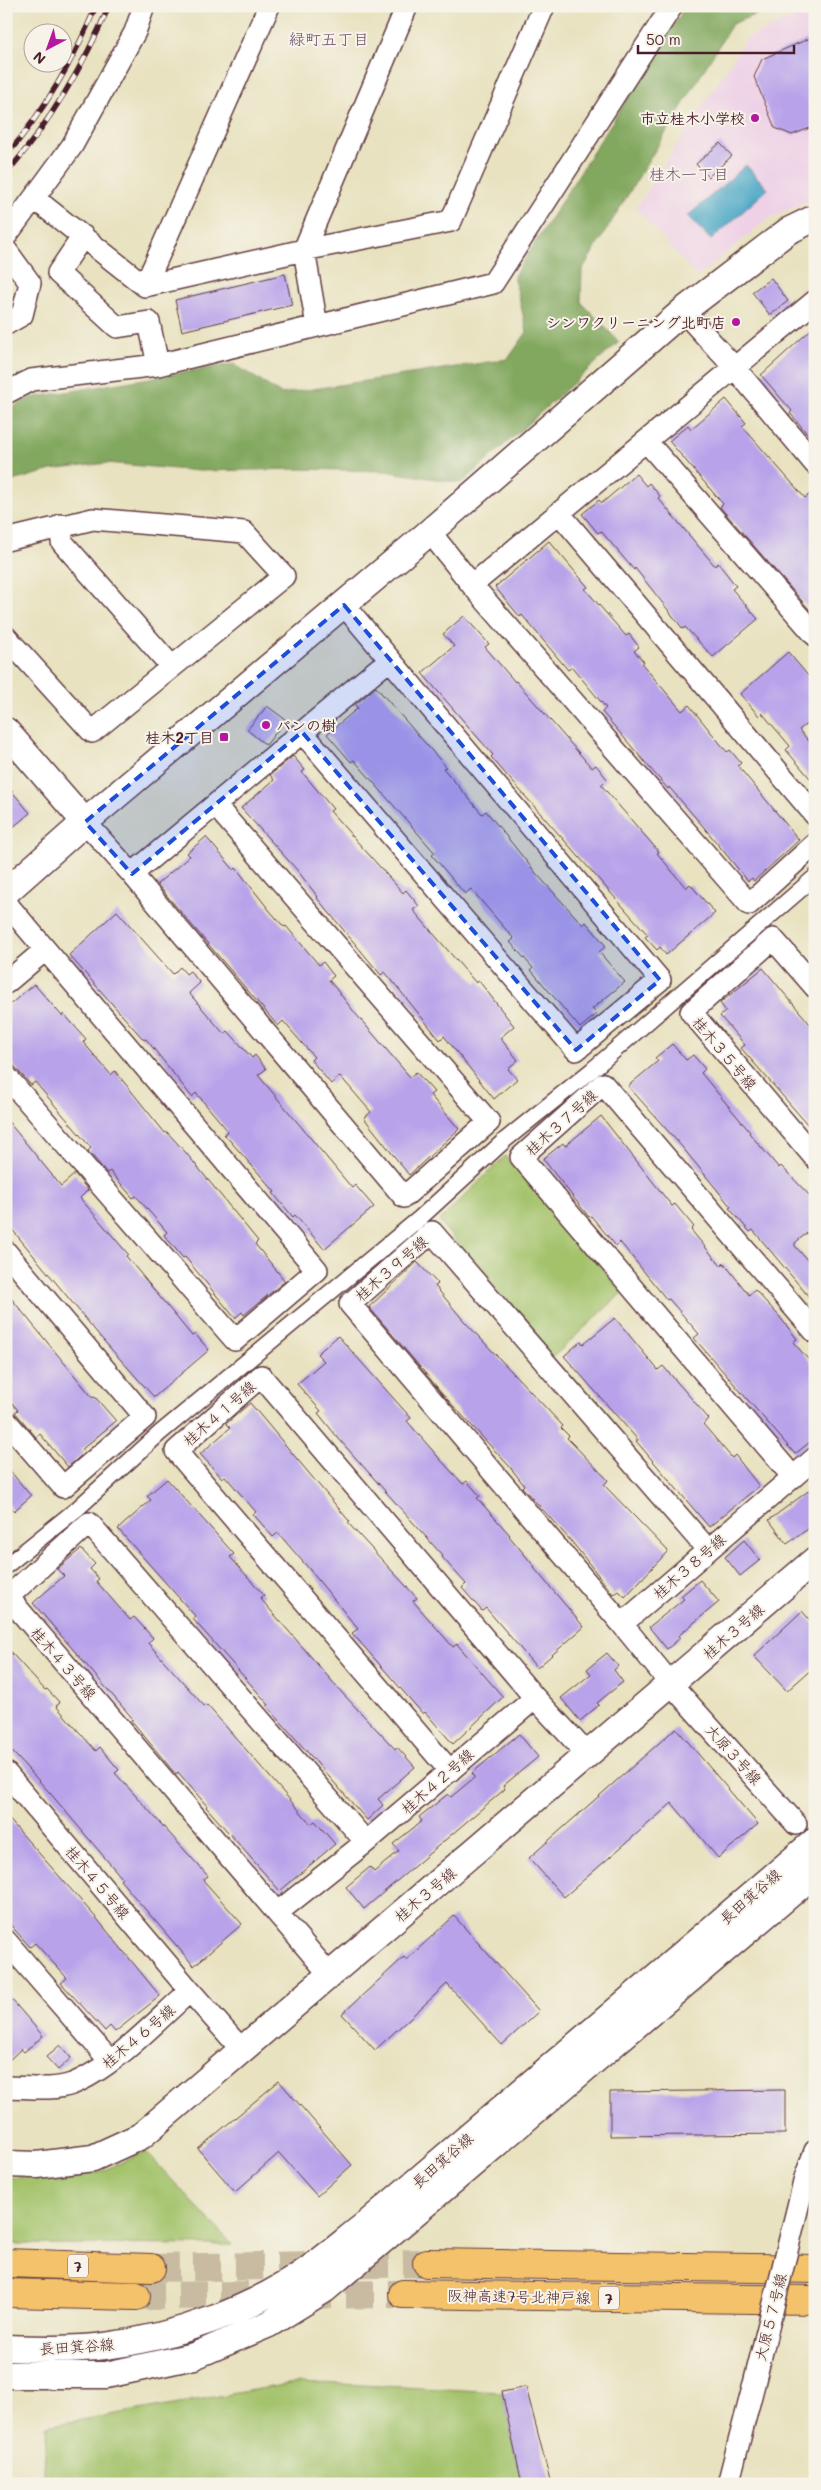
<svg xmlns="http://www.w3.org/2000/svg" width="821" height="2490" font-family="Mali,'Klee One',sans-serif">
<rect width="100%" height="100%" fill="#f7f3e8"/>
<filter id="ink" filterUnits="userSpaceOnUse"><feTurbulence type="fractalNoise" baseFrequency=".02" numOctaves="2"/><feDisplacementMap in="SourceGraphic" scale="10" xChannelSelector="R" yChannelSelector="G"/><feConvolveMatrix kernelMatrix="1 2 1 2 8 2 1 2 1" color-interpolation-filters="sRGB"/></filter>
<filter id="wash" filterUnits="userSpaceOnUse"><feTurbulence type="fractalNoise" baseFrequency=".0096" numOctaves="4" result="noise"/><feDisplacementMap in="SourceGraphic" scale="20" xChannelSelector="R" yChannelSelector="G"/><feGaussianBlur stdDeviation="1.12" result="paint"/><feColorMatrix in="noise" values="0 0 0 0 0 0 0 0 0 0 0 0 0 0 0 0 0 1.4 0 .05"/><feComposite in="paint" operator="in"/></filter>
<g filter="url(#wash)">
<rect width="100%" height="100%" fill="#e8e2c0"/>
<path fill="#eed0e7" d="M815,8V198L769,218L697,277L636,208L747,38Z"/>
<path fill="#a3c26a" stroke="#76704a" d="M505,1156L623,1292L553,1357L439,1221Z
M146,2152L233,2245L6,2244V2178L97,2173Z
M300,2382L502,2392L522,2484H43L47,2426Z"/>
<path fill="#82a85e" stroke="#666444" d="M686,6H776L732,24L582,270L581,302L619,342L462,483L384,471L301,469L199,471L107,463L51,470L6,483V411L30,398L234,364L281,394L508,359L527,332L514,276Z"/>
<path fill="#47a6c6" stroke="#486278" d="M746,165L768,189L711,240L688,216Z"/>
<g id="blocks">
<path fill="#b8a3ea" d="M815,36V126L792,135L775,128L754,77L762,59Z
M720,143L732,156L708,177L696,164Z
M285,274L292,305L182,331L175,300Z
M771,278L788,301L770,315L752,292Z
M815,326V443L790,413L792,411L761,375Z
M726,399L746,423L742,426L805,498L815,490V616L720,507L723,504L669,441L688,425L691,429Z
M636,474L646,486L649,483L660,496L658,498L715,566L718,563L736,586L732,589L758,619L713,657L685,627L683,629L635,568L634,570L601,531L598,533L582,514L599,500L602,503Z
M549,541L588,587L585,589L626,636L629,634L639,647L634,651L644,662L642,664L682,711L689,705L727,752L730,750L741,763L738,766L799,840L754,881L752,878L748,881L702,825L669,787L668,789L602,712L606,708L572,667L568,670L522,615L520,617L495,587Z
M464,616L489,644L485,647L515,682L516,681L592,768L596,765L607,779L601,785L659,852L657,853L686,888L690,884L715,913L666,955L660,947L657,950L645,937L648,935L510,779L491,757L493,755L422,673L454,646L443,634Z
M788,652L815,684V717L799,730L815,748V784L786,750L790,746L762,713L759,716L740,694Z
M376,687L446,767L443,768L482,814L486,811L535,872L583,925L586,922L606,946L599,952L625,982L592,1009L597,1014L580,1028L531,970L533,968L510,942L514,939L471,889L465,894L432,855L435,853L354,760L351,762L327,734L358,708L355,705Z
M267,706L286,720L266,745L247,730Z
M293,756L305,770L302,772L333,809L330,811L403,893L406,890L419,906L413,910L476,983L479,981L514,1026L500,1038L518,1060L508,1069L517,1079L494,1099L444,1036L440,1040L385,972L381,975L317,898L318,897L297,870L241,808L274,780L270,775Z
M6,784L30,813L6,833Z
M206,837L234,870L236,868L270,911L284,927L286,926L319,965L323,962L334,976L329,980L355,1013L410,1077L416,1072L434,1092L430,1095L459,1129L409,1175L364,1118L371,1112L340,1076L331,1084L311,1060L314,1057L283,1021L278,1026L157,884L190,856L187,853Z
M117,911L173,974L180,967L186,974L190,971L200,983L189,993L224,1034L228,1031L252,1058L255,1055L266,1069L258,1075L352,1188L355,1185L374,1207L324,1249L295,1215L293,1217L273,1193L275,1192L224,1134L228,1131L196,1093L192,1097L146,1039L144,1040L69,955Z
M763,968L815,1030V1133L741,1048L745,1045L720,1016L726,1011L720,1003Z
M34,984L62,1016L64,1014L86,1039L83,1042L111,1075L115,1071L165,1133L167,1132L187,1154L258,1241L255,1244L285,1281L244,1315L242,1312L235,1318L185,1257L183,1258L164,1235L167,1232L136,1196L133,1198L110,1171L107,1173L88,1151L91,1148L35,1082L31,1085L6,1057V1008Z
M672,1044L686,1060L693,1055L705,1069L701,1073L750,1132L749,1133L779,1168L781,1166L815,1201V1226L795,1243V1246L815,1269V1304L753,1230L750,1232L729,1208L731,1207L683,1148L628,1086L658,1061L655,1058Z
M601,1116L672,1206L675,1204L694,1227L691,1230L721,1266L724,1263L749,1295L755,1290L779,1316L797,1339L793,1342L815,1367V1438L795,1454L694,1338L699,1334L669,1299L667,1300L620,1242L616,1246L591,1216L589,1217L543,1159L563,1143L565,1146Z
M6,1119L61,1186L75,1174L88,1190L80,1198L128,1254L126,1256L192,1336L195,1334L209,1350L154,1397L103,1340L6,1222Z
M417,1262L438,1284L435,1286L464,1321L563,1426L561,1428L569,1436L567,1438L608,1480L604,1485L668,1551L625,1597L619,1591L613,1594L572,1542L522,1487L524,1485L510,1467L448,1400L369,1307Z
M6,1292L93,1398L95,1397L116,1421L81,1450L84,1453L68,1467L40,1434L36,1437L15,1412L18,1410L6,1396Z
M615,1318L658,1370L663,1366L691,1398L709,1419L703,1424L732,1458L735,1455L759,1486L709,1527L636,1441L638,1440L564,1356L581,1341L583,1344Z
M338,1336L411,1418L407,1421L439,1458L463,1484L467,1481L480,1496L477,1498L510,1535L509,1536L535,1567L534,1568L584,1627L537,1668L486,1608L482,1611L462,1588L466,1584L441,1556L442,1555L338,1438L318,1413L321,1411L297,1384L324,1361L317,1354Z
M250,1403L350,1522L348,1523L417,1598L413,1601L453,1647L457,1644L503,1697L453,1744L425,1712L423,1714L352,1633L358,1629L310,1570L278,1533L273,1537L253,1514L256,1512L225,1476L222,1478L200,1454L230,1428L226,1424Z
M6,1466L31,1496L14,1511L6,1502Z
M167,1479L234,1554L230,1557L264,1595L260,1598L344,1695L395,1749L397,1747L415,1767L378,1799L383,1805L367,1820L267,1706L269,1705L193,1619L196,1617L118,1529L151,1500L147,1496Z
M815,1486V1524L787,1544L769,1520Z
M744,1540L760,1560L740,1576L725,1557Z
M81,1549L95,1564L90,1569L99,1579L96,1581L130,1620L134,1617L153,1638L148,1643L205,1707L207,1705L311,1824L315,1821L335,1844L280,1891L206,1807L207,1806L178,1772L176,1774L173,1771L131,1720L133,1719L33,1603L64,1576L57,1569Z
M700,1580L719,1602L678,1636L680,1638L667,1649L649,1627L684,1599L681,1596Z
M802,1611L815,1626V1666L787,1691L754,1656Z
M6,1647L45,1690L47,1689L60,1703L56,1706L96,1751L100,1747L119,1770L115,1773L208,1876L203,1880L242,1924L194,1966L120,1880L122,1878L50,1793L6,1745Z
M607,1653L618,1666L614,1670L623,1682L597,1703L599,1705L580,1721L561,1698L591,1674L587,1669Z
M676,1728L758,1824L718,1858L672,1803L564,1897L529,1858Z
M519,1734L538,1757L503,1786L505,1789L364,1909L346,1887L370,1867L374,1872L399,1851L393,1844L422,1821L419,1817L448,1794L451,1797L475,1777L472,1773Z
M6,1816L98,1920L160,1996L115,2032L110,2026L105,2031L61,1983L67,1978L35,1943L30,1947L6,1920Z
M454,1916L539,2011L502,2045L447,1984L375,2050L342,2014L404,1957L406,1960Z
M6,1993L43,2036L24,2052L21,2049L6,2063Z
M60,2045L71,2058L58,2070L46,2057Z
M279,2081L352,2165L317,2196L279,2153L235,2192L198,2149Z
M785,2090V2134L610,2136V2092Z
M526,2387L551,2484H522L502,2392Z"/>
</g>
</g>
<g filter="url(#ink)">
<use href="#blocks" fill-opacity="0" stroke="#623c41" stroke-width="1"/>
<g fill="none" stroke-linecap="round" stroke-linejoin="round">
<path stroke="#c8bba2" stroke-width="28" stroke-dasharray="28 14" stroke-linecap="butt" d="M151,2268L427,2263
M136,2296L403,2294"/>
<g stroke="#623c41" stroke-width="18">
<path id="pedestrian" d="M6,1566L78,1508L160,1433L420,1218L505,1140L592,1070L815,877"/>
</g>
<g stroke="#623c41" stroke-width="24">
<path id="minor" d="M35,199L145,286L304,250L451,221L544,6
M6,236L72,146L135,32L144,6
M83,236L58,273L117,327L149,322L158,365
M6,250L30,283L22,315L6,324
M145,286L269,6
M683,311L734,367L815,464
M317,326L304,250L407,6
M6,393L31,380L158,365L493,283L672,6
M646,441L815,635
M559,513L815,815
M61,525L62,542L172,667
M430,532L472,585L749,904L815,844
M6,540L93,519L244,532L284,576L92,732L6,637
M472,585L815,301
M302,732L576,1050L660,980L344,605
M85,822L132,874L404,1197L489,1122L215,805
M132,874L389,660
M6,903L317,1270L235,1340L6,1076
M6,983L45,950
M815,987L773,939L691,1012L815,1158
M6,1252L145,1417L63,1487L6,1421
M793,1477L521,1157L603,1084L815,1332
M622,1624L350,1304L432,1232L708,1550
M450,1771L176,1451L261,1376L535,1698
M6,1773L190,1991
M796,1824L671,1684L622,1624L815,1458
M278,1912L366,1842L535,1698L588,1755
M6,1941L110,2061
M330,1975L8,1597L89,1523L366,1842
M6,2087C27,2087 52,2091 72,2084C113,2068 157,2020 190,1991L242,2050
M805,2178L815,2151
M728,2484L754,2384"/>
</g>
<g stroke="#623c41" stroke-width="29">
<path id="tertiary" d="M6,731L85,822
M6,892L85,822L426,535L683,311L788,231L815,218
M6,2164L37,2165L93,2158L141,2136L815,1560
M6,2348C39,2349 73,2350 105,2346C175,2337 252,2310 309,2269C330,2254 349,2237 369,2222L815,1841
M6,2375H106L194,2356L269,2324L324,2290L815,1873"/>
</g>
<g stroke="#623c41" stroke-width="30">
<path id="motorway" d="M6,2263L151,2268
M427,2263L815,2269
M6,2293L136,2296
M403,2294L815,2300"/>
</g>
<use href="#pedestrian" stroke="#fff" stroke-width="15"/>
<use href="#minor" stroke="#fff" stroke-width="21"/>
<use href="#tertiary" stroke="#fff" stroke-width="26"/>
<use href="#motorway" stroke="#f4c26a" stroke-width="28"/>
<g stroke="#4a1f2b" stroke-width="5.5">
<path id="rail" d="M6,156C44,111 74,60 96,6
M6,174C49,123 83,68 109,6"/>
</g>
<use href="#rail" stroke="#f7f3e8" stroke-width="4" stroke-dasharray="11" stroke-linecap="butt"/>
<g stroke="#623c41" stroke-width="24" stroke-linecap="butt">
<path id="minor-bridge" d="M754,2384L805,2178"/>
</g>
<use href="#minor-bridge" stroke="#fff" stroke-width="21"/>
</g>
</g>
<path fill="#1d4ed8" fill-opacity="0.2" stroke="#1d4ed8" stroke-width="4" stroke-dasharray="10 6" stroke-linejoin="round" d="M344,605L660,980L576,1050L302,732L132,874L85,822Z"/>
<g fill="#b5179e" stroke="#f7f3e8" stroke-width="2">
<circle cx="755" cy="118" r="5"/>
<circle cx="736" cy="322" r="5"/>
<circle cx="266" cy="725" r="5"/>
<rect x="219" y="732" width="10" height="10" rx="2.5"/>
</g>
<g text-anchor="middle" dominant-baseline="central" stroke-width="4" stroke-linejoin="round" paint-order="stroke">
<g fill="#f7f3e8" stroke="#7e5f64" stroke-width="1">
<rect x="68" y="2254.5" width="20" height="23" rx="4"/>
<rect x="599" y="2286.5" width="20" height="23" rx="4"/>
</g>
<g font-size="14" font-weight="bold" fill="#4a1f2b">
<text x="78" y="2266">7</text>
<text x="609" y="2298">7</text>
</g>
<g font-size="15" font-weight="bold" fill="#4a1f2b" stroke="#f7f3e8" text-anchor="end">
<text x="745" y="118">市立桂木小学校</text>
<text x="726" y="322">シンワクリーニング北町店</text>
<text x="276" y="725" text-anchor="start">パンの樹</text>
<text x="214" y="737">桂木2丁目</text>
</g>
<g font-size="15" fill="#4a1f2b" stroke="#f7f3e8">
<text transform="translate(725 1053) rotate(50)">桂木３５号線</text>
<text transform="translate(561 1122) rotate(-42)">桂木３７号線</text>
<text transform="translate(391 1268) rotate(-41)">桂木３９号線</text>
<text transform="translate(219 1413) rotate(-41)">桂木４１号線</text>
<text transform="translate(689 1566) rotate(-41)">桂木３８号線</text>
<text transform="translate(733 1631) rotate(-41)">桂木３号線</text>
<text transform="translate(64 1663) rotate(49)">桂木４３号線</text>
<text transform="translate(734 1754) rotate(48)">大原３号線</text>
<text transform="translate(437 1781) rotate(-41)">桂木４２号線</text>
<text transform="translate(98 1882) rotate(50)">桂木４５号線</text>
<text transform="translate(425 1894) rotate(-40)">桂木３号線</text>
<text transform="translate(750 1896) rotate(-41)">長田箕谷線</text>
<text transform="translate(138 2036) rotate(-40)">桂木４６号線</text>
<text transform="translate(442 2160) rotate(-41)">長田箕谷線</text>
<text transform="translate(519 2296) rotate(1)">阪神高速7号北神戸線</text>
<text transform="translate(770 2317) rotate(-76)">大原５７号線</text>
<text transform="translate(77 2346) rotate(-4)">長田箕谷線</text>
</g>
<g font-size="16" fill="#704d6e" stroke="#f7f3e8">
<text x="329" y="38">緑町五丁目</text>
<text x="689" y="173">桂木一丁目</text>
</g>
</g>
<rect width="821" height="2490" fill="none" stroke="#f7f3e8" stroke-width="25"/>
<g transform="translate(48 48) rotate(221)"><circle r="24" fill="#f7f3e8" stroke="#b29e9c"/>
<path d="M0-4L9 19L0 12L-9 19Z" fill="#b5179e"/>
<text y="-8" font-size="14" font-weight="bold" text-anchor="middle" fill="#4a1f2b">N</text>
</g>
<path d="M638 45v8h156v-8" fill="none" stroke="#4a1f2b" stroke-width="2.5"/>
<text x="646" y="45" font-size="15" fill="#4a1f2b" stroke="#f7f3e8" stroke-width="4" paint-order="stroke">50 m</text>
</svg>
